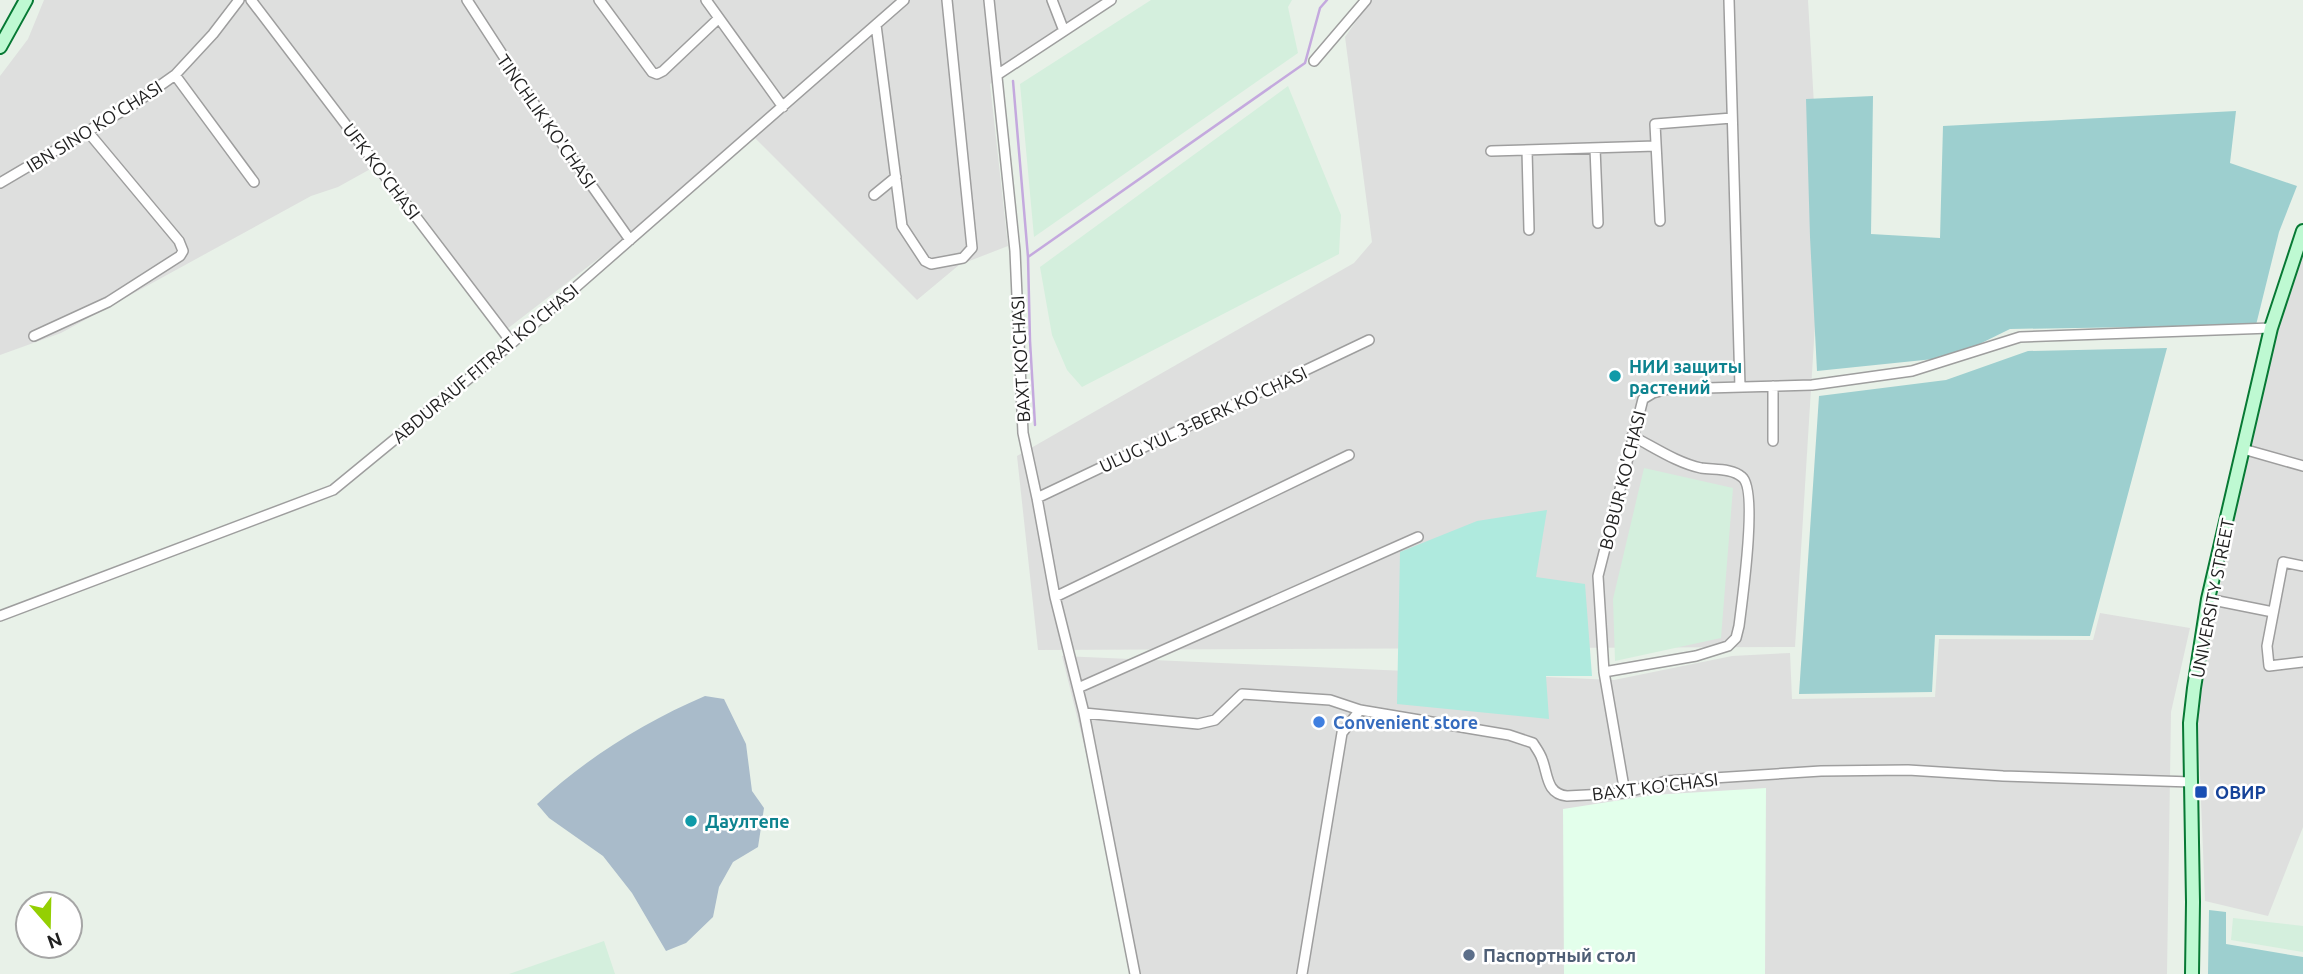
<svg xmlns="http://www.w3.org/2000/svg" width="2303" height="974" font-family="Ubuntu,sans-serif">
<rect width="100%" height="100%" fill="#e8f1e8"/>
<path fill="#dedfde" d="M44,0H1117L990,84L1008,246L959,265L917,300L755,138L507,329L383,162L338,187L311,196L61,333L0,355V76L28,39Z
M1371,0H1808L1821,228L1795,647L1038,650L1017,456L1354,263L1372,242L1345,37Z
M2303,251V827L2268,916L2205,901L2197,699L2265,365Z
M2100,613L2190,628L2171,712L2167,974H1141L1062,656L1614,680L1732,656L1790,653L1792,699L1935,697L1939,639L2093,640Z"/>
<path fill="#e3ffeb" d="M1766,788L1765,974H1564L1563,809L1653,795Z"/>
<path fill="#d4efdd" d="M1151,0H1292L1288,7L1298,53L1034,237L1020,84Z
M1288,86L1341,215L1339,254L1082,387L1067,370L1052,335L1040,267Z
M1644,468L1733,488L1721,638L1615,661L1613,599Z
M2233,918L2303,926V952L2231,940Z
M604,941L615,974H509Z"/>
<path fill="#afeade" d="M1547,510L1536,577L1585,584L1592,676H1546L1549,719L1397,704L1400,552L1477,521Z"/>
<path fill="#9dcfcf" d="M1873,96L1871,234L1940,238L1943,126L2236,111L2230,163L2297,186L2279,232L2256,325L2010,329L1953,357L1817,371L1810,237L1806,99Z
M2167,348L2090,636L1935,635L1932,692L1799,694L1819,396L1946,380L2028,351Z
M2209,910L2226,912V944L2303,957V974H2208Z"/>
<path fill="#a9bbca" d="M705,696L724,699L746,744L752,791L764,808L758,847L733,862L719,887L713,917L686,943L666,951L632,893L603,856L549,818L537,804C585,759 644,722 705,696Z"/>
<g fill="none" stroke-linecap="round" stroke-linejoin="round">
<path stroke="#c4a9de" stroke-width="2.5" d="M1013,81L1028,257L1030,341L1035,425
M1028,257L1305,63L1320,8L1327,0"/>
<g stroke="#9e9e9e" stroke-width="12">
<path id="street" d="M251,0L512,343
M467,0L537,108L630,240
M599,0L652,72L657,74L663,71L719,18
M706,0L783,107
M989,0L1015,251L1023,433L1037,498L1055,597L1084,713L1135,974
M1052,0L1064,31
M1729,0L1740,387
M876,25L902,226L925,261L931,264L963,258L972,248L947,0
M1314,61L1366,0
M175,75L254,182
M997,75L1111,0
M1595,148L1598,223
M1527,150L1529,230
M1491,151L1656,146
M0,183L134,104L175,75L213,34L239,0
M874,195L896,177
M1660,221L1655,124L1732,118
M34,336L108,302L180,256L183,251L179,241L88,132
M1773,386V441
M2243,449L2303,466
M1037,498L1369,340
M2303,566L2283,562L2267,646L2269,666L2303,662
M1055,597L1349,455
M2208,599L2273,612
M0,616L333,490L512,343L904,0
M1604,672L1696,656L1728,646L1736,638L1739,626C1742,602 1758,489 1742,477C1732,468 1714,470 1701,468C1677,463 1654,447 1632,436
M1078,688L1418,537
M1084,713L1198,724L1215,720L1242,694L1330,700L1360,710L1509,735L1533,743C1536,748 1540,753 1542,759C1548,774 1546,794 1567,796L1625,793L1666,781L1821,771L1908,770L2003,776L2192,782
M1625,793L1604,672L1598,576L1643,399L1653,393L1669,389L1812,385L1912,371L2020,337L2271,328
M1302,974L1342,733L1360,710"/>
</g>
<g stroke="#077934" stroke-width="16">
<path id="secondary" d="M0,47L26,0
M2192,974L2193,902L2190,723L2194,688L2208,599L2271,328L2303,231"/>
</g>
<use href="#street" stroke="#fff" stroke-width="9"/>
<use href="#secondary" stroke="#bef9d2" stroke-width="12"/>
</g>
<g fill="#0f9aa8" stroke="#fff" stroke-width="2.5">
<circle cx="1615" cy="376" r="7"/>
<circle cx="691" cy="821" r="7"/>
</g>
<circle fill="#3f7fe0" stroke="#fff" stroke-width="2.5" cx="1319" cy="722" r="7"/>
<rect fill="#1a4fb4" stroke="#fff" stroke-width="2.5" x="2194" y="785" width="14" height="14" rx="3.5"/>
<circle fill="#5c6f8a" stroke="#fff" stroke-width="2.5" cx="1469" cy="955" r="7"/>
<g text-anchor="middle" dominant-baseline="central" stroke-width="5" stroke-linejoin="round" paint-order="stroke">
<g font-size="18" fill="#212121" stroke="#fff">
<text transform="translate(547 121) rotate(55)">TINCHLIK KO'CHASI</text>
<text transform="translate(94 126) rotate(-32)">IBN SINO KO'CHASI</text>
<text transform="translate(382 171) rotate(53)">UFK KO'CHASI</text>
<text transform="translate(1020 359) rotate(-93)">BAXT KO'CHASI</text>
<text transform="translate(485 363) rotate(-40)">ABDURAUF FITRAT KO'CHASI</text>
<text transform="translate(1203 419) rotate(-25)">ULUG YUL 3-BERK KO'CHASI</text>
<text transform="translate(1622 480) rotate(-76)">BOBUR KO'CHASI</text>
<text transform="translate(2212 598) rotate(-79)">UNIVERSITY STREET</text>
<text transform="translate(1655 786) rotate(-7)">BAXT KO'CHASI</text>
</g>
<g font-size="18" font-weight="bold" fill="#0d838f" stroke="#fff" text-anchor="start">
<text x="1629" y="366">НИИ защиты<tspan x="1629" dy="21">растений</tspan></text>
<text x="705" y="821">Даултепе</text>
</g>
<g font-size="18" font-weight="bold" fill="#366cbe" stroke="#fff" text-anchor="start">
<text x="1333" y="722">Convenient store</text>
</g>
<g font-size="18" font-weight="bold" fill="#164399" stroke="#fff" text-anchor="start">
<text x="2215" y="792">ОВИР</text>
</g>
<g font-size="18" font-weight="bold" fill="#4e5e75" stroke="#fff" text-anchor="start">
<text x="1483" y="955">Паспортный стол</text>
</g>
</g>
<g transform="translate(49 925) rotate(160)"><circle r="33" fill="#ffffff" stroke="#a6a6a6" stroke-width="2"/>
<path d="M0-5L12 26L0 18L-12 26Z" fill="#94cf03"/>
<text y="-10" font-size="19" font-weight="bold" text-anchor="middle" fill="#212121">N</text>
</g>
</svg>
